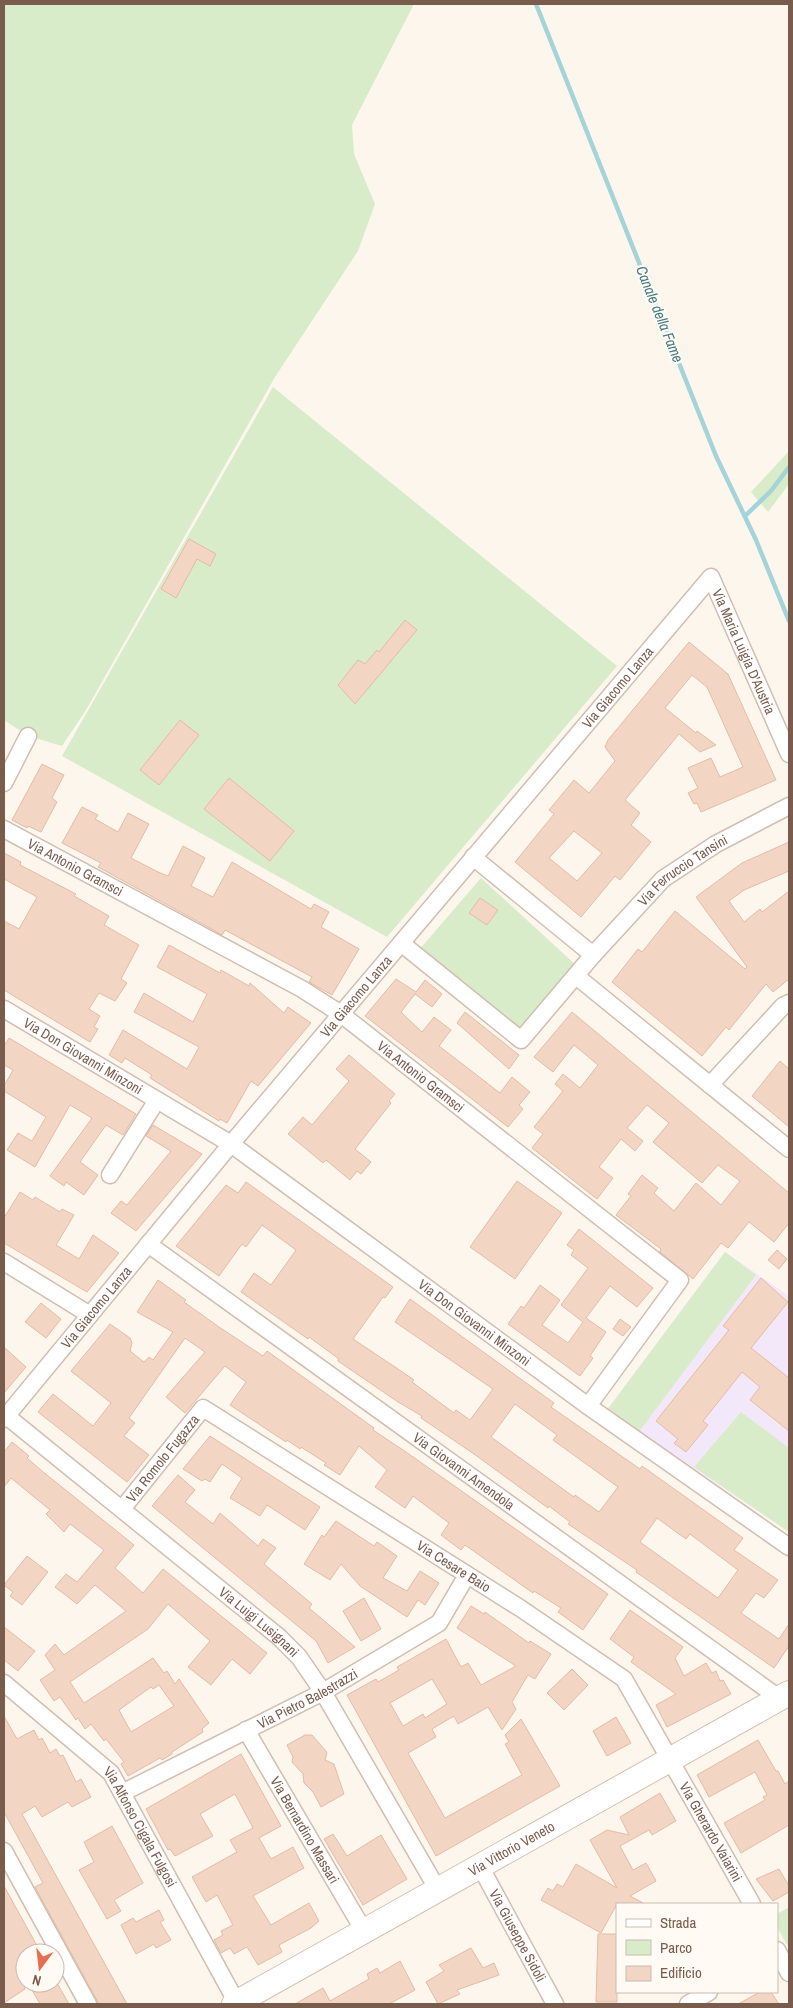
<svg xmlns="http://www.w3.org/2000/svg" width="793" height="2008" font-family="'Archivo Narrow',sans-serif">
<rect width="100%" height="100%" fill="#fdf6ec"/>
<path fill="#f3e8fa" d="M725,1252L789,1296L788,1531L607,1410Z"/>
<path fill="#d8ecc9" d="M4,4H414L352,125L354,154L375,204L358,251L275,377L86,710L62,746L28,736L4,720Z
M273,387L617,666L387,937L62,756Z
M789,451V484L768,512L751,492Z
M481,878L577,966L521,1033L418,951Z
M725,1252L756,1275L638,1433L607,1410Z
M741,1412L789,1448V1532L694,1467Z
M789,1907V1948L777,1927V1914Z"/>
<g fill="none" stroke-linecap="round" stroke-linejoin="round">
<path stroke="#a5d3da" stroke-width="4.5" d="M536,4L716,456L756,540L789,621
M745,516L771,491L789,467"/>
</g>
<path fill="#f3d5c3" stroke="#e6bba3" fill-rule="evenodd" d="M189,539L216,554L210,566L197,559L176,598L161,589Z
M405,620L417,630L355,704L338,685L358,660L365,664L377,650L379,652Z
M689,642L728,674L776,780L701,812L697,803L694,804L688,793L698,788L688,768L711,758L720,777L743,767L707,687L692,675L665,708L696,733L697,731L716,745L700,752L679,734L625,800L640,813L631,825L651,842L620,880L615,876L581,917L515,862L554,814L549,810L574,780L589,793L615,761L605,747L608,740ZM574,831L602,853L577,881L549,858Z
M180,720L199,735L159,785L140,770Z
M42,764L64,775L52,798L57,802L41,832L28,826L27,828L12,820Z
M229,778L294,831L270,861L204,809Z
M82,807L98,815L95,819L118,832L128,813L149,824L131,858L158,872L168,876L183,846L205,858L191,886L213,897L232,862L311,909L314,904L329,912L321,927L359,949L332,995L309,982L312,977L225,930L222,935L210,928L98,867L101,863L62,843Z
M789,842V871L744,890L729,901L744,922L760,909L762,912L789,891V979L773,992L766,984L729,1030L726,1027L702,1056L612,982L638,949L642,952L675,911L745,969L747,967L696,897L742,863Z
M4,853L21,862L20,865L76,894L74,896L109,916L104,925L139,945L121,979L127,983L115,1001L99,993L89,1009L100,1016L94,1027L98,1029L90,1042L4,990V921L19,929L37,897L4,879Z
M480,898L498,910L487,925L469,913Z
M169,945L220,973L221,970L249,986L250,983L284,1013L288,1007L311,1023L258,1086L251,1081L227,1123L220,1119L219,1121L150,1078L152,1075L125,1058L122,1063L109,1055L123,1030L187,1069L199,1047L134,1012L144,993L193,1022L207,994L157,967Z
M396,979L416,992L425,980L442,994L432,1007L415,994L401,1012L422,1032L434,1017L451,1030L439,1046L500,1093L512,1077L530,1092L519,1105L523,1109L508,1127L365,1016Z
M465,1012L519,1055L509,1069L457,1023Z
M572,1012L789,1193V1223L774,1242L749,1222L728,1248L721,1243L693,1279L660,1252L661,1249L616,1215L631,1196L628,1194L642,1175L658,1188L654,1193L674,1211L696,1183L721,1205L740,1181L718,1165L702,1183L653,1142L669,1123L647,1105L627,1128L643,1141L635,1151L621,1139L599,1167L613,1178L597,1199L532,1148L543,1134L534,1127L563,1091L555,1084L563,1074L580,1088L598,1065L574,1045L553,1072L534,1057Z
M9,1038L136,1114L123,1135L106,1125L80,1162L98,1175L84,1195L66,1182L64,1186L50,1176L92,1118L70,1105L35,1167L7,1150L18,1133L32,1141L46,1117L4,1091V1086L13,1070L4,1065V1046Z
M349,1055L395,1094L389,1101L391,1103L355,1149L371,1162L361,1174L357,1171L350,1180L326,1160L323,1163L288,1134L303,1117L312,1125L349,1081L336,1069Z
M780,1061L789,1069V1127L752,1096Z
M153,1125L202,1154L136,1231L111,1213L121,1201L127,1205L171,1151L146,1136Z
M517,1181L562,1213L515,1279L470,1247Z
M246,1182L393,1287L385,1298L383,1297L353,1339L401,1371L414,1380L412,1382L454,1413L456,1410L470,1420L493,1389L395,1322L410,1299L554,1403L551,1407L640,1469L642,1466L743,1538L734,1550L778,1580L764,1598L756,1593L741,1613L779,1639L789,1624V1646L774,1668L636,1572L637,1570L568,1524L570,1522L549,1506L548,1508L474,1454L421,1418L422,1416L398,1402L338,1361L339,1359L309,1337L308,1339L241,1292L254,1273L271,1285L296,1250L262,1225L246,1247L242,1244L219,1276L176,1246L226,1185L238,1193ZM515,1404L557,1435L553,1440L618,1487L599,1512L575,1495L574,1497L491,1437ZM657,1518L686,1539L690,1534L738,1570L718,1598L640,1542Z
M20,1192L33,1200L35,1197L60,1212L62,1209L74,1215L56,1245L79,1259L93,1235L119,1253L87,1292L4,1243V1218Z
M579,1229L653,1288L637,1307L610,1286L586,1318L606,1332L590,1356L593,1358L580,1376L508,1324L521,1306L524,1308L540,1285L560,1300L542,1325L568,1343L583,1322L561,1305L588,1268L571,1255L574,1250L567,1245Z
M777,1250L787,1259L779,1269L768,1260Z
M761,1278L788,1302L751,1348L789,1378V1431L750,1400L760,1387L742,1372L703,1421L708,1425L686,1452L674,1443L678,1439L656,1421L729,1330L723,1326Z
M158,1280L186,1300L184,1302L219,1327L263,1356L267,1351L374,1428L373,1430L406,1452L608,1594L583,1630L558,1612L561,1608L534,1591L533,1593L465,1545L461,1550L441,1535L449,1523L413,1496L405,1508L375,1487L387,1470L359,1446L340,1475L324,1465L326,1463L301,1447L300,1449L287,1440L286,1442L230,1405L246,1382L225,1366L185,1413L166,1397L205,1352L185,1338L129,1418L135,1423L124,1436L149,1455L127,1482L38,1412L53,1394L93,1426L111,1403L71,1371L110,1324L130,1338L132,1343L130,1351L144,1362L149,1357L153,1360L173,1332L137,1312Z
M41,1303L61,1319L46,1338L25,1322Z
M620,1319L631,1327L623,1336L613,1329Z
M4,1347L26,1367L4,1393Z
M210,1436L320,1507L305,1530L267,1505L260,1516L230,1498L242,1478L222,1464L210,1482L205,1479L202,1481L183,1469Z
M12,1442L29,1456L27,1458L42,1471L134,1545L115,1568L143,1593L163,1569L267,1653L250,1674L232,1659L211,1685L188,1667L210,1641L168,1604L148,1629L70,1682L84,1703L153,1658L164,1673L167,1671L175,1684L179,1679L209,1723L202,1729L203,1732L172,1752V1754L162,1760L160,1758L128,1776L121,1764L124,1762L106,1739L104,1741L91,1724L85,1729L78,1718L76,1720L60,1697L54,1701L40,1680L55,1670L45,1655L55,1644L64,1655L126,1611L95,1585L77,1604L55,1587L66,1574L77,1582L104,1550L70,1524L64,1532L46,1514L50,1510L11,1478L4,1487V1452ZM159,1685L174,1706L131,1732L119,1710L151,1687L153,1689Z
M178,1475L195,1490L185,1502L213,1524L220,1513L258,1546L263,1539L276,1548L264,1564L312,1604L309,1608L355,1647L328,1663L316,1641L152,1506Z
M336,1521L374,1546L377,1542L397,1556L383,1578L407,1591L420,1571L439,1583L425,1605L418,1600L407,1617L360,1586L341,1564L330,1580L304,1564L322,1535L324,1537Z
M27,1556L48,1572L22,1605L10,1596L13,1592L4,1585Z
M364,1598L381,1629L361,1641L343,1611Z
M471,1606L484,1614L485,1612L529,1643L530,1641L551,1654L535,1679L528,1675L512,1702L516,1709L502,1730L488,1707L458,1724L454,1716L432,1729L436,1737L408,1753L445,1818L522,1775L505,1744L509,1742L505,1735L521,1719L560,1786L436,1856L347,1695L376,1679L378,1682L399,1670L397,1667L446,1639L461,1667L468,1663L481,1685L516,1666L457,1628ZM432,1679L447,1704L425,1718L423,1714L403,1726L390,1703Z
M630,1610L683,1647L675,1658L684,1676L706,1663L712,1673L716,1671L720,1681L723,1680L731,1694L667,1727L656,1705L676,1694L631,1662L634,1657L610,1639Z
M4,1627L35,1651L18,1671L4,1660Z
M572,1669L588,1685L564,1710L547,1693Z
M4,1716L17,1739L34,1730L39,1740L42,1738L50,1753L56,1749L60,1756L63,1755L76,1782L81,1779L91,1797L72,1807L68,1802L42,1817L35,1806L22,1814L127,2004H99L35,1887L43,1883L4,1812Z
M616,1717L631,1743L607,1756L593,1731Z
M305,1735H312L325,1750L327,1753L325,1760L334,1764L344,1794L321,1807L313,1792L304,1783L303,1774L292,1762L293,1757L287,1745Z
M758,1740L776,1771H778L785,1784L789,1781V1825L741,1853L724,1823L765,1800L763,1797L767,1795L755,1772L709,1797L697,1775Z
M241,1754L281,1826L259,1838L271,1859L293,1847L304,1868L253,1896L271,1925L309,1903L319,1921L311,1928L279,1945L282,1952L258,1965L247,1947L234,1954L230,1948L221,1953L214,1940L223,1935L221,1931L233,1925L217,1895L206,1902L192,1877L237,1852L230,1840L253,1828L235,1794L200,1814L213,1836L175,1856L170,1849L168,1850L146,1809Z
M660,1793L676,1821L652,1835L649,1830L620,1846L633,1870L646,1863L656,1881L630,1896L645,1904H617L601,1933L541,1900L548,1888L553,1891L557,1884L563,1887L576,1864L617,1888L590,1840L607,1830L629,1835L620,1817Z
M112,1826L143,1883L114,1900L121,1911L107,1919L79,1870L94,1862L84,1842Z
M333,1834L347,1856L381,1835L407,1879L363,1905L324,1839Z
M779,1869L789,1886V1892L773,1901L756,1879Z
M4,1886L41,1953H25V1989L4,2003Z
M159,1910L164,1920L160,1922L171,1940L156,1948L154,1944L136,1954L121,1925L133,1918L136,1922Z
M598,1934H617V2002H596Z
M471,1948L483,1968L494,1963L499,1975L457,1990L460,1994L438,2004L426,1982L444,1971L439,1965Z
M400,1961L415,1990L389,2004H295L323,1988L330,2001L369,1979L367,1974L377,1968L380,1973Z
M28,1983H57L69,2004H40Z
M760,1992H771L779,2004H738Z"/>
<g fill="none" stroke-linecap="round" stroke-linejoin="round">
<g stroke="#d1beb0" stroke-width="19">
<g id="street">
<path d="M4,783L28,736"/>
<path id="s1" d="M4,829L302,989L341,1014L680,1280L588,1406"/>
<path d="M473,857L593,955"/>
<path id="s2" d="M401,943L521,1040L593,955L663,879L716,844L789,806"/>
<path d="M576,976L789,1149"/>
<path id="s3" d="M4,1009L231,1144L588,1406L789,1547"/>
<path d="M710,1085L783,1006L789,1003"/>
<path d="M110,1175L157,1100"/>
<path id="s4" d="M148,1244L779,1698"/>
<path d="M4,1262L90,1315"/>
<path id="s5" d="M4,1414L279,1637L299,1657L323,1692L438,1890"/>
<path id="s6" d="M4,1419L231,1144L711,577L789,754"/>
<path id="s7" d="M122,1509L203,1408L520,1608L624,1679L752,1904"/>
<path id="s8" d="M4,1683L111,1773L237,2003"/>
<path id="s9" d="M246,1730L364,1931"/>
<path id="s10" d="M122,1793L323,1692L439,1623L467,1575"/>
<path d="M4,1851L88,2004"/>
<path id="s11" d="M480,1866L555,2004"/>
<path d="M777,1950L789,1973"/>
<path d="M688,2004L709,1992"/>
</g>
</g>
<g stroke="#d6c0b0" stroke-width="26">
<g id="secondary">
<path id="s12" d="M234,2004L789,1693"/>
</g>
</g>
<use href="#street" stroke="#fff" stroke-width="16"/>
<use href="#secondary" stroke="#fff" stroke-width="24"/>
</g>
<g text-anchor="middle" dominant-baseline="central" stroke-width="4.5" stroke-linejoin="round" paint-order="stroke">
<g font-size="14" fill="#7a5c4d" stroke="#fffaf3">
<text stroke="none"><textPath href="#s6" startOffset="1181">Via Maria Luigia D'Austria</textPath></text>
<text stroke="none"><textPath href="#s6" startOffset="955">Via Giacomo Lanza</textPath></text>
<text stroke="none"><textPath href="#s1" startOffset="81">Via Antonio Gramsci</textPath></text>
<text stroke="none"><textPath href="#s2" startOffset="390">Via Ferruccio Tansini</textPath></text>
<text stroke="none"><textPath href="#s6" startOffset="550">Via Giacomo Lanza</textPath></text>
<text stroke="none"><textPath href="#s3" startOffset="92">Via Don Giovanni Minzoni</textPath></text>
<text stroke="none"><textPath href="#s1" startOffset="486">Via Antonio Gramsci</textPath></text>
<text stroke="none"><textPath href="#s6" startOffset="145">Via Giacomo Lanza</textPath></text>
<text stroke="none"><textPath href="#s3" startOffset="566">Via Don Giovanni Minzoni</textPath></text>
<text stroke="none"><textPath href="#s7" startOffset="65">Via Romolo Fugazza</textPath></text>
<text stroke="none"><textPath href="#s4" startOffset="389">Via Giovanni Amendola</textPath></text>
<text stroke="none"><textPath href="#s7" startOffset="426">Via Cesare Baio</textPath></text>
<text stroke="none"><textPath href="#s5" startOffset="329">Via Luigi Lusignani</textPath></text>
<text stroke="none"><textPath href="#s10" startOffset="208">Via Pietro Balestrazzi</textPath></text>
<text stroke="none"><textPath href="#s8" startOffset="201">Via Alfonso Cigala Fulgosi</textPath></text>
<text stroke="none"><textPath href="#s9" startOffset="116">Via Bernardino Massari</textPath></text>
<text stroke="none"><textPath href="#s7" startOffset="806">Via Gherardo Vaiarini</textPath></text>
<text stroke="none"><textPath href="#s12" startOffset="318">Via Vittorio Veneto</textPath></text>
<text stroke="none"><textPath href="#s11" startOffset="79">Via Giuseppe Sidoli</textPath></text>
</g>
<g font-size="15" font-style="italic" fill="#437c86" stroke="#fffaf3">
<text transform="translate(660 314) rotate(68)">Canale della Fame</text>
</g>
</g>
<rect width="793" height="2008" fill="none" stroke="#7a5c4d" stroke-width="10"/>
<rect x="616" y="1903" width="162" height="90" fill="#fffaf3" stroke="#cabbb1"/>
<rect x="626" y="1919" width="25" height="8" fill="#ffffff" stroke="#cabbb1"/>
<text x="660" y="1928" font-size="15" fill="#7a5c4d">Strada</text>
<rect x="626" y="1940" width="25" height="15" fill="#d8ecc9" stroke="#cabbb1"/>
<text x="660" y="1953" font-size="15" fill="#7a5c4d">Parco</text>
<rect x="626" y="1966" width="25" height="15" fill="#f3d5c3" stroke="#cabbb1"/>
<text x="660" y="1978" font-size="15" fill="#7a5c4d">Edificio</text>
<g transform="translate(40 1968) rotate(195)"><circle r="24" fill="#fffaf3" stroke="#cabbb1"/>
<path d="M0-4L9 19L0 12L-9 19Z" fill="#e76f51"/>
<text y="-8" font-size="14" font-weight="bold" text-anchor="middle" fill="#7a5c4d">N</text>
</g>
</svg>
